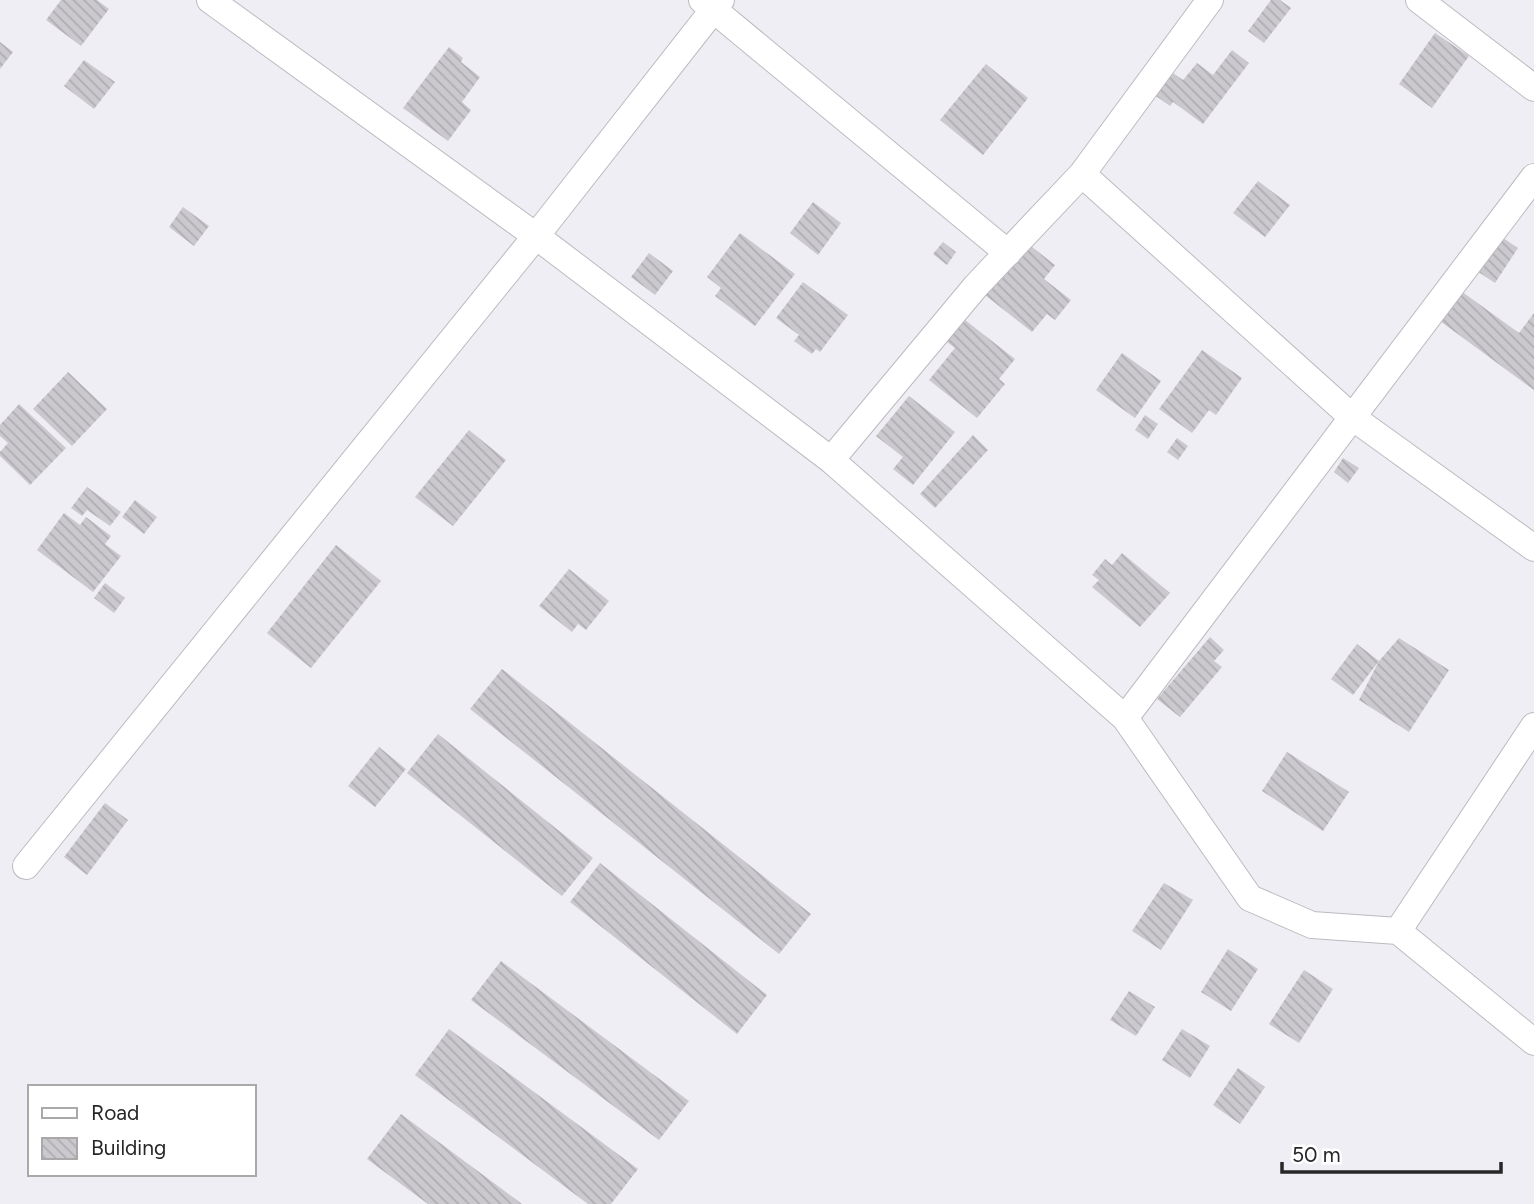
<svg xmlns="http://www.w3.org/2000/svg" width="1534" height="1204" font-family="Figtree,sans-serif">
<defs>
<pattern id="building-back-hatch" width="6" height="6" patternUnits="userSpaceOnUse" patternTransform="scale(1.75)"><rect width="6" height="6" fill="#ccc9ce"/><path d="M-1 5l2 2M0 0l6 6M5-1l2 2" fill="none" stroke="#afadb1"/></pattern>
</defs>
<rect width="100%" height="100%" fill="#eeeef4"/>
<path fill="url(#building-back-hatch)" d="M61,0H97L109,9L81,46L46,20Z
M1271,0H1280L1291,8L1264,43L1248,31Z
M1435,33L1469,56L1432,108L1399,84Z
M0,42L13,52L0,69Z
M449,47L463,58L461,62L480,77L462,102L471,110L448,141L403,108Z
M1232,50L1249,63L1203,124L1173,102L1170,106L1153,94L1170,71L1183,80L1197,63L1213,75Z
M84,60L115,82L94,109L64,86Z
M986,64L1028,98L983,155L940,120Z
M1258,181L1290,205L1265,237L1233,213Z
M813,202L841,223L818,255L790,233Z
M183,207L209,226L194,246L169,227Z
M740,233L795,274L755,326L715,296L721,288L707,277Z
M1500,236L1518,248L1495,283L1477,271Z
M943,242L956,252L947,265L933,254Z
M1027,243L1055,265L1044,279L1071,300L1055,320L1047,314L1032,332L985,295Z
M649,253L673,271L655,295L631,277Z
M803,282L848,315L820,352L816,349L812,354L794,341L799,335L776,318Z
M1461,291L1519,333L1534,313V390L1440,321Z
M965,320L1015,359L999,379L1005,384L977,418L929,380L955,348L947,342Z
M1202,350L1242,378L1216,415L1209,410L1192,433L1159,409Z
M1122,353L1161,381L1135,418L1096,390Z
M68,372L107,409L72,446L33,409Z
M909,396L955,432L913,485L893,469L903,457L876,436Z
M19,404L66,448L30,485L0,456V452L8,443L0,436V425Z
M1145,415L1158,424L1148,439L1135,430Z
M469,430L506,460L453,526L415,497Z
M973,435L988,450L935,508L920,494Z
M1177,438L1188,446L1178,460L1167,452Z
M1343,458L1359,468L1348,483L1334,472Z
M87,487L121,512L110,526L87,510L82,516L71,508Z
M135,500L157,517L144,534L122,517Z
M64,513L80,525L86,517L111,536L105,544L121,556L93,592L37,550Z
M336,545L381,581L311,668L267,633Z
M1122,553L1170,593L1140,627L1092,587L1099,580L1092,575L1105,559L1112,565Z
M569,569L609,601L586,630L578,624L572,632L539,606Z
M105,583L125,598L114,613L94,598Z
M1210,637L1224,650L1214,661L1222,667L1180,717L1157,699Z
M1399,638L1449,670L1409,732L1359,700L1379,661Z
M1357,644L1379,661L1353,695L1331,679Z
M502,669L811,914L779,954L470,709Z
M438,734L593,858L562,896L407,773Z
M379,747L406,769L375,807L348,786Z
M1287,752L1349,792L1323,831L1262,791Z
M105,803L128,820L87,875L64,857Z
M600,863L767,995L737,1034L570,902Z
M1164,883L1193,900L1161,950L1132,931Z
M1228,949L1258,969L1231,1011L1201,992Z
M501,961L689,1101L659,1140L471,1000Z
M1304,970L1333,989L1299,1043L1269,1024Z
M1129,991L1155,1007L1136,1036L1110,1020Z
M449,1029L638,1169L611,1204H588L415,1075Z
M1182,1029L1210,1046L1190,1078L1162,1060Z
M1238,1068L1265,1087L1240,1124L1213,1105Z
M401,1114L522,1204H428L367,1159Z"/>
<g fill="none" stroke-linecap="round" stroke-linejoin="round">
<g stroke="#bbbbc0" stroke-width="28">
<path id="minor" d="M210,0L536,236L831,460L1125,718L1250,898L1312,925L1398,931L1534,1042
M702,0L1008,253
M1419,0L1534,88
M1082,174L1352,417L1534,548
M831,460L976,286L1082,174L1210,0
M1125,718L1534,177
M26,866L536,236L721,0
M1398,931L1534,726"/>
</g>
<use href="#minor" stroke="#fff" stroke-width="26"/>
</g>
<rect x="28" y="1085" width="228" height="91" fill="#ffffff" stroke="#a9a9a9" stroke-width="2"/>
<rect x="42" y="1108" width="35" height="10" fill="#ffffff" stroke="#a9a9a9" stroke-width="2"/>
<text x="91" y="1120" font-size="21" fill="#272729">Road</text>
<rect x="42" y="1138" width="35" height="21" fill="url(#building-back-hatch)" stroke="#a9a9a9" stroke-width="2"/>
<text x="91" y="1155" font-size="21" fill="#272729">Building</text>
<path d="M1282 1162v10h219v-10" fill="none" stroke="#272729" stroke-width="3.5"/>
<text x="1292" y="1162" font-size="21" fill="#272729" stroke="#ffffff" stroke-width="5" paint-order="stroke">50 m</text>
</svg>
